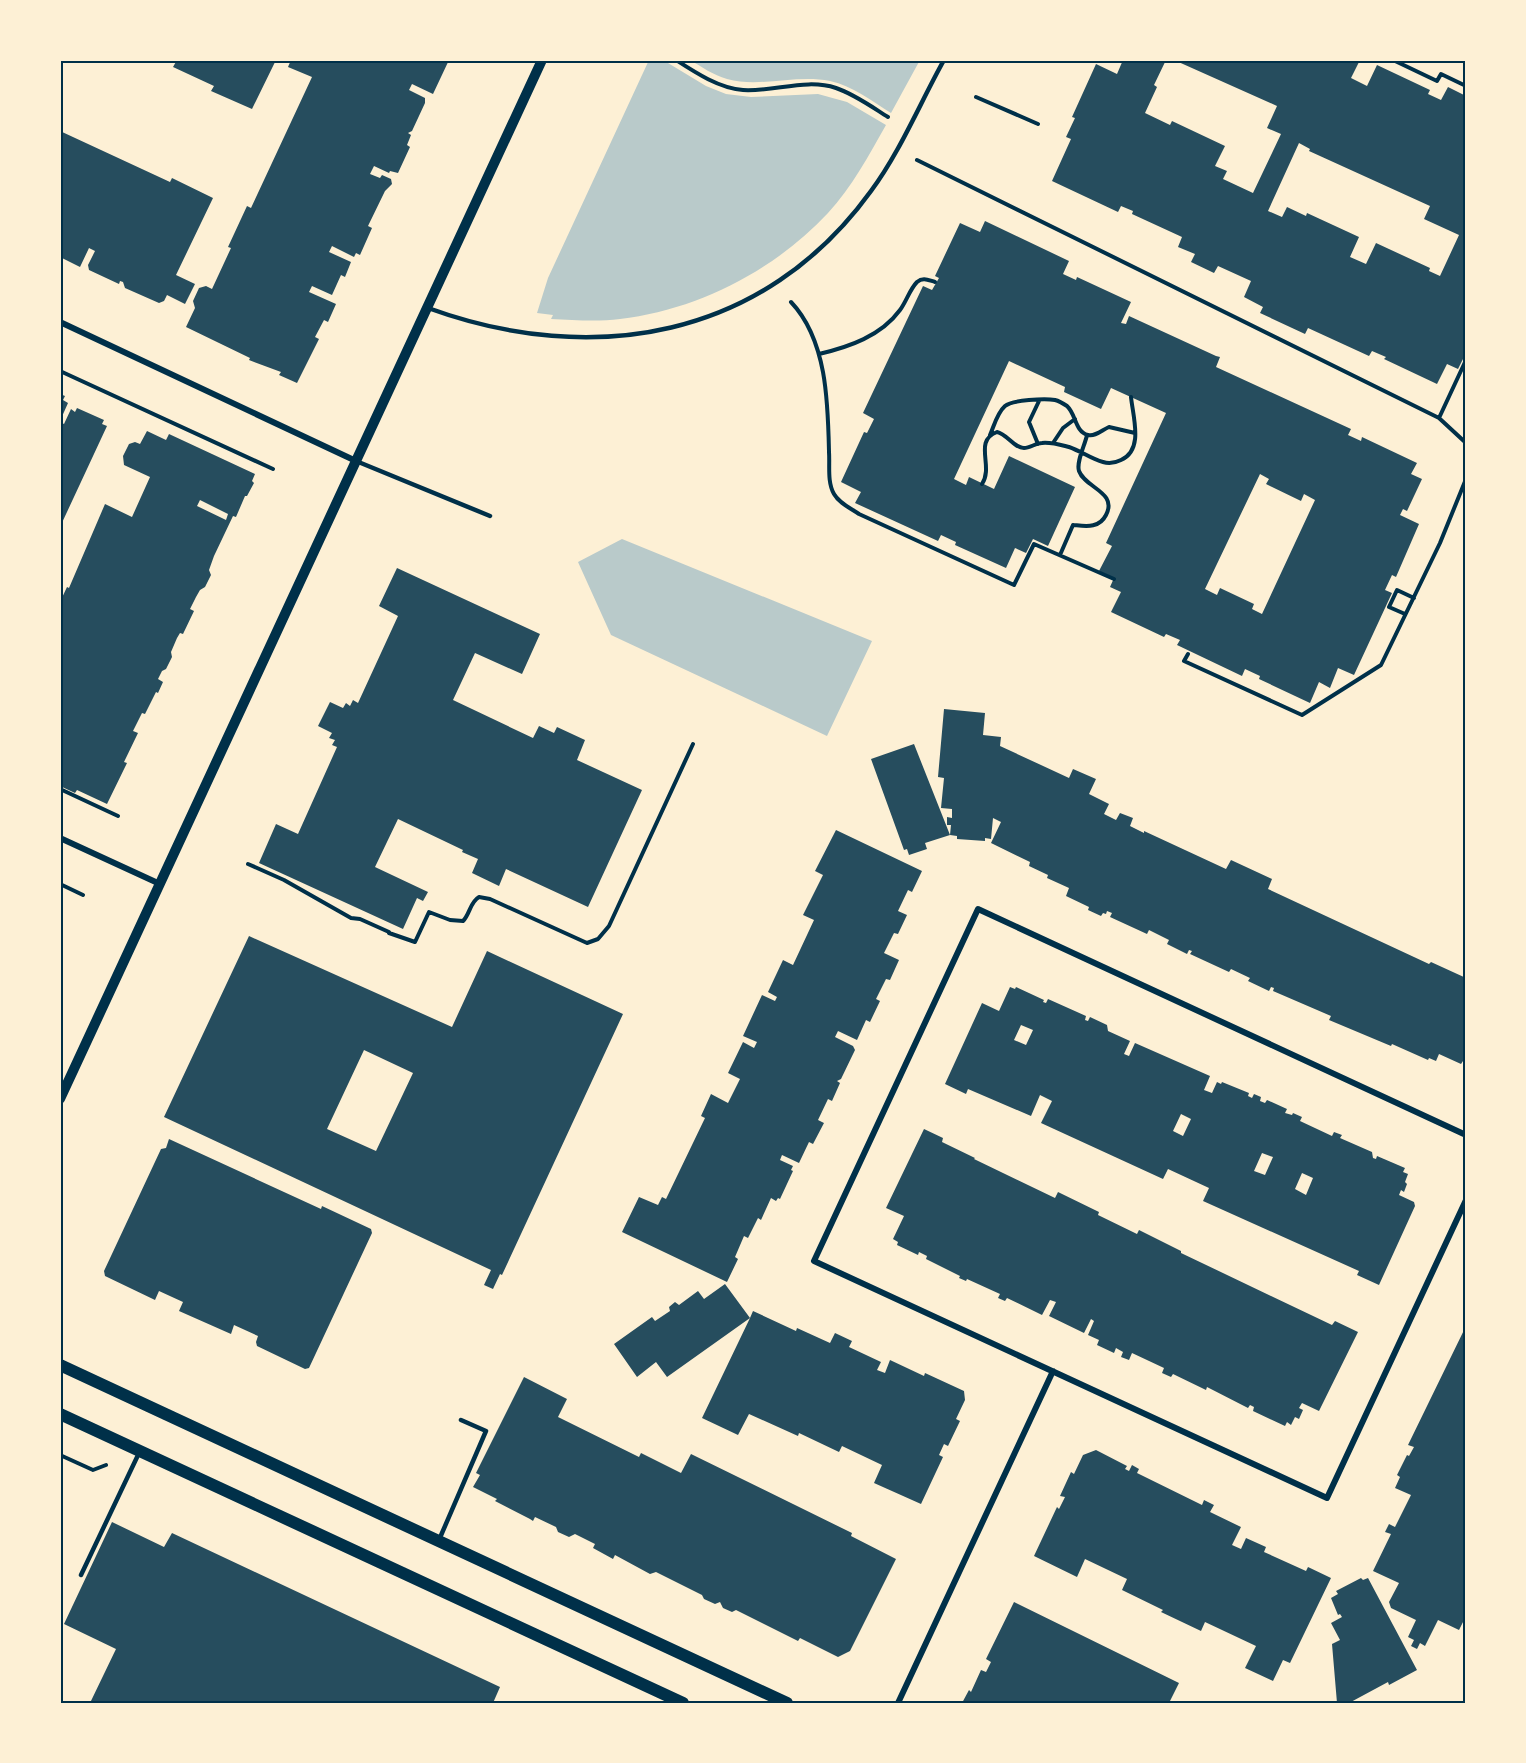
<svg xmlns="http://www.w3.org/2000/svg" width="1526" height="1763" font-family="'Playfair Display',serif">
<rect width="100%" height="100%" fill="#fdf0d5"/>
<path fill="#b9caca" d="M649,60H663L706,86L726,94L751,97L818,94L847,102L886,125C869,155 852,187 828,213C775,270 698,310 620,319C597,322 574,320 551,319L553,315L537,313L548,278Z
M690,60H920L891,113C872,101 853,86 830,81C796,74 760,88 727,79C713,75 702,67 690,60Z
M622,539L872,641L827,736L611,635L578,562Z"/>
<path fill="#264d5e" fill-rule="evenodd" d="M177,60H276L252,109L211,91L214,86L173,67Z
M291,60H449L433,94L412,84L409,90L425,98V103L412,131L408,133L411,135L407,145L410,147L398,173L390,171L389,173L374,166L370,174L380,178L382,175L391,179L392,184L385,191L368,226L372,228L360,255L356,253L354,257L332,246L329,252L351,262L345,277L341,275L332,295L312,286L309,292L336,304L328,322L324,320L315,337L319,339L297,383L279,375L281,372L249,360L250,358L186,327L195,308L193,301L199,288L206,286L212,289L231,248L228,247L247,206L251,208L312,77L288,67Z
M1123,60H1166L1154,85L1157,87L1145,113L1170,125L1172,121L1225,146L1215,166L1227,171L1223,179L1253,193L1281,134L1267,128L1277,106L1174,60H1360L1351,78L1367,86L1377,65L1430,90L1428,94L1441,100L1448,87L1466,96V353L1458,369L1447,364L1437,384L1384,359L1386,357L1372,351L1369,356L1308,328L1305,334L1260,313L1263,307L1244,297L1251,281L1218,266L1214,273L1191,262L1195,254L1178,247L1182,237L1132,214L1133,211L1121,206L1118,212L1052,181L1071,139L1066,137L1075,118L1072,117L1096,64L1117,74ZM1299,143L1310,149L1309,151L1430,206L1424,219L1459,235L1440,276L1429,271L1430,268L1376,243L1366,264L1350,257L1359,237L1307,213L1306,216L1287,207L1282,217L1268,211Z
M60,131L170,182L172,178L213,198L176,275L195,284L185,304L167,295L164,301L159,303L125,288L123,282L120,281L119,284L89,270L88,265L95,251L89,248L80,267L60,257Z
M985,221L1069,261L1063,274L1076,280L1077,277L1131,302L1121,323L1126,324L1129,316L1216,356L1220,357L1216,367L1351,429L1348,435L1361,441L1362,437L1417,463L1411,474L1422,479L1407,511L1403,509L1400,515L1419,524L1396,577L1392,575L1385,590L1392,593L1354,675L1338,668L1330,688L1319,682L1310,703L1259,679L1260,676L1245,669L1242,676L1177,645L1180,640L1166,634L1164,637L1111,612L1121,592L1110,587L1114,578L1099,571L1112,546L1106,543L1166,413L1111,388L1101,409L1064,392L1065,387L1009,361L954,479L966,485L969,477L994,489L1009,456L1075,487L1048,546L1033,539L1026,553L1015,548L1006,568L955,545L956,542L941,535L938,541L855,503L861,492L841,482L864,432L867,433L874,419L863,413L923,286L932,290L939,278L935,276L960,223L980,232ZM1260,474L1269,479L1266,484L1301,501L1304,494L1315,500L1262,614L1252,609L1254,604L1220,588L1217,595L1205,589Z
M60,394L65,396L63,400L68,403L60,421Z
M77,408L104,420L102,424L107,426L60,527V422L64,424L71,409L75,412Z
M147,431L166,440L169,434L255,474L252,481L254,483L247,496H245L236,517L233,516L214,556L209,570L211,575L205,587L200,590L196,597L190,609L194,611L183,634L180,633L177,638L171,652L172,657L166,669L162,671L158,679L163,682L158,693L156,692L145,714L142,713L133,731L138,733L124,762L127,763L107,804L77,790L75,793L60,786V602L67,587L69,588L105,504L132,517L150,477L124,465L123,456L129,444L135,442L140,444ZM200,500L228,514L226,520L197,506Z
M397,568L540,634L522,674L475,653L453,700L533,738L539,726L554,733L557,727L585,740L577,760L642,790L588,907L506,869L499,886L472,873L478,859L462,852L463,850L398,819L375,867L428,892L423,901L417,898L403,929L259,863L276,824L298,834L337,747L332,745L335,740L329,738L332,733L318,726L330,702L343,708L346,703L350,706L353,700L358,703L398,616L379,606Z
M944,709L985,713L983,735L1001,737L1000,746L1069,778L1073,769L1096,779L1089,794L1109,804L1104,814L1116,820L1120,813L1133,818L1130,826L1144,833V831L1226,869L1231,860L1272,879L1268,889L1429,964L1431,962L1466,978V1062L1463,1061L1461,1064L1439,1054L1436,1061L1429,1058L1428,1060L1392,1044L1391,1046L1329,1020L1331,1016L1273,991L1274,988L1271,987L1269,991L1248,981L1250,978L1231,969L1229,972L1190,954L1192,951L1189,950L1187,954L1167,944L1169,940L1149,930L1147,934L1110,917L1112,913L1107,911L1106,914L1103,913L1101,916L1088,910L1089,907L1066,896L1069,888L1047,878L1048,875L1029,866L1030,862L991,843L1001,822L993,818L991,839L985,838V841L957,839V836L950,835L925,843L927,849L909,855L907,849L904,850L871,759L914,744L950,835L951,825H947V817L952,818V809L941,808L944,778L938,777Z
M836,830L922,871L912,892L908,890L898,911L907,915L898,934L894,933L884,953L899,960L890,980L886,979L876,999L880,1001L870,1022L866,1020L857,1040L838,1031L835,1037L853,1046L855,1050L841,1079L837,1081L840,1083L832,1101L828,1099L818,1120L824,1123L813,1144L809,1142L799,1163L782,1155L780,1160L793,1166L791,1170L793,1171L780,1199L778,1198L776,1201L771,1198L761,1220L758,1218L748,1238L744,1236L735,1257L738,1259L727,1282L622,1232L639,1197L658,1205L662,1197L666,1199L705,1118L701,1116L711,1094L728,1103L740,1079L728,1073L743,1042L754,1048L757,1042L743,1036L762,995L775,1001L777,997L768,992L783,960L793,965L814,920L803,915L823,875L815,871Z
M249,936L452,1027L487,951L623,1014L502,1275L500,1274L493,1289L484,1285L491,1270L164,1117ZM364,1050L413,1073L376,1151L327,1129Z
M1010,987L1015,989L1016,987L1044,1000L1043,1002L1046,1003L1048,999L1086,1016L1085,1020L1088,1021L1090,1017L1107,1025L1108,1031L1130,1041L1124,1054L1129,1056L1135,1043L1210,1076L1204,1090L1212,1093L1217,1082L1221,1084L1222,1082L1249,1093L1248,1096L1252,1098L1254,1094L1261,1097L1260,1101L1265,1103L1267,1100L1287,1109L1285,1113L1292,1115L1293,1113L1302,1117L1300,1121L1332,1136L1334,1132L1342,1135L1340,1138L1372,1152L1373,1158L1376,1159L1377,1156L1405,1168L1403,1172L1408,1174L1405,1182L1407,1184L1404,1192L1401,1190L1399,1195L1414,1202L1415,1206L1379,1285L1357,1275L1359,1271L1203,1201L1209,1188L1168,1169L1163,1179L1041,1123L1052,1101L1040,1095L1031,1116L968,1089L966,1094L945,1084L982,1003L999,1011ZM1021,1025L1033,1030L1026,1045L1014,1040ZM1181,1114L1191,1119L1183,1136L1173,1131ZM1262,1153L1273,1157L1265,1175L1254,1171ZM1302,1173L1313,1178L1306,1195L1295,1189Z
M924,1129L943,1138L942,1142L975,1158L974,1159L1055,1198L1058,1192L1099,1212L1098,1215L1137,1234L1139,1230L1181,1251V1253L1332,1325L1335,1321L1358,1332L1319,1411L1302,1403L1299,1408L1303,1410L1299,1419L1295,1417L1291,1425L1287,1422L1285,1426L1253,1411L1254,1407L1250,1405L1248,1408L1207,1387L1206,1390L1173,1374L1171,1377L1162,1373L1164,1368L1132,1353L1129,1360L1121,1357L1123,1352L1116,1348L1114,1353L1097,1345L1099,1340L1088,1335L1094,1321L1091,1319L1084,1333L1049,1316L1056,1302L1050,1300L1042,1315L1007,1298L1005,1301L998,1298L1000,1294L967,1279L966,1281L959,1278L960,1276L926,1259L927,1256L919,1252L918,1255L897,1245L898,1242L893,1239L904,1216L886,1208Z
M169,1139L321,1209L322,1206L371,1229L372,1233L309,1368L305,1369L257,1346L256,1342L258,1336L234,1325L231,1334L179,1311L183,1302L159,1291L155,1300L105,1276L104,1271L161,1149L166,1148Z
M725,1284L750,1318L753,1311L796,1331L797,1328L830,1343L835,1333L852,1341L849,1347L881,1362L877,1370L885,1373L890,1360L924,1376L925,1373L964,1391L965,1400L956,1419L960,1421L948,1446L944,1444L939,1455L943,1457L921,1504L874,1483L882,1465L842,1446L839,1452L799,1433L798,1436L749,1414L738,1435L702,1418L750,1318L667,1377L656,1362L637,1377L614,1344L652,1317L655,1321L670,1311L669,1307L675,1302L679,1305L698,1291L704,1299Z
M1466,1326V1564L1463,1570L1466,1571V1616L1459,1630L1438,1620L1425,1646L1420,1643L1417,1649L1411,1646L1414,1640L1408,1637L1416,1620L1391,1608L1389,1602L1399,1583L1373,1571L1391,1534L1385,1532L1389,1524L1395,1527L1411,1495L1395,1488L1400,1477L1397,1475L1407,1455L1409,1456L1414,1447L1408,1445Z
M524,1377L567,1399L558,1417L639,1457L641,1453L681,1473L691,1454L852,1533L851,1536L896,1559L850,1651L838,1657L800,1638L798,1641L736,1610L732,1612L723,1608L720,1602L715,1604L704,1599L702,1595L656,1572L650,1574L615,1555L613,1559L593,1548L595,1544L575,1534L569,1537L558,1532L556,1527L535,1517L533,1521L530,1519L495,1501L497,1499L473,1487L480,1475L476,1473Z
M1096,1450L1127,1466L1125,1469L1129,1471L1132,1465L1139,1469L1137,1473L1202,1505L1204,1500L1214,1505L1210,1512L1241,1527L1232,1545L1241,1549L1246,1538L1266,1547L1264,1552L1306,1571L1308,1567L1331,1578L1290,1663L1283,1660L1273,1681L1245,1668L1256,1646L1205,1622L1201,1631L1161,1612L1163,1610L1122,1590L1127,1579L1085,1559L1077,1577L1034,1556L1057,1507L1059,1509L1065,1497L1060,1496L1071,1472L1074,1474L1083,1455Z
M112,1522L164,1547L172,1533L500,1687L493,1703H90L116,1649L64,1624Z
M1361,1578L1363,1580L1368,1578L1417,1670L1389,1685L1388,1682L1349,1703H1337L1332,1644L1340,1640L1331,1623L1342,1617L1340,1614L1338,1615L1331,1598L1338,1594L1336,1591Z
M1014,1602L1179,1683L1170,1701L1175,1703H962L969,1690L971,1692L981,1670L986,1672L991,1662L986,1659Z"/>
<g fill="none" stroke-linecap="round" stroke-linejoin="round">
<path stroke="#003049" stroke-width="4" d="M676,60C696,73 719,88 743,90C774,92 806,78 836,88C854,94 872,107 888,117
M1393,60L1437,81L1441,74L1466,86
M976,97L1038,124
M917,160L1439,418L1466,443
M791,302C827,340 828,403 829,452C830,465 827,482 834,494C839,503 850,508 859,514L1014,585L1034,544L1114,579
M819,354C849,347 881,336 900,310C906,302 910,289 917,282C923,277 928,280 935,282
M60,371L273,469
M1439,418L1466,360
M990,435C994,426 997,413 1005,406C1012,400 1045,398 1055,400C1059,401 1064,404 1067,406C1076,414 1075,432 1088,435C1095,437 1102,430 1109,427L1135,433
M1053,443L1063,428L1075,419
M1038,444L1029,422L1039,401
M982,484C994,466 973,441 997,432C1007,434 1014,448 1024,448C1030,448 1036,443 1042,443C1051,442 1061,445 1069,447C1081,451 1091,459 1103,462C1109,464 1115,463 1121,460C1144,450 1133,417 1131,397
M1060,555L1073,525C1085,526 1099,529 1106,515C1118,492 1085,488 1079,471C1076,462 1085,445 1087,435
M1405,614L1389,607L1397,590L1414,598
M1188,654L1184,661L1302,715L1381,665L1440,543L1466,479
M60,789L118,816
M248,864L284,880L351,918L360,919L389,932
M60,884L83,895
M389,933L415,942L429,912L450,920L463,921C470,914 470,902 479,897L490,899L587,943L598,939L609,926L693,744
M60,1455L93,1470L106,1465"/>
<path stroke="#003049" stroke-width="4.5" d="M428,308C593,368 764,339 871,191C900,152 920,103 944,60
M356,461L490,516
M439,1540L486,1431L461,1420
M81,1575L139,1453"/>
<path stroke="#003049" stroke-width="6" d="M60,322L356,461
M60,838L160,884
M1466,1135L978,909L814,1261L1327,1498L1466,1200
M898,1703L1053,1371"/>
<path stroke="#003049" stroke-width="10" d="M60,1099L542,60"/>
<path stroke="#003049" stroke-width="12" d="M60,1365L787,1703
M60,1414L683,1703"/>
</g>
<rect width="1526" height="1763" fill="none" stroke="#fdf0d5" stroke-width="123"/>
<rect x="62" y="62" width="1402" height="1640" fill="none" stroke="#003049" stroke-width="2"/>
</svg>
